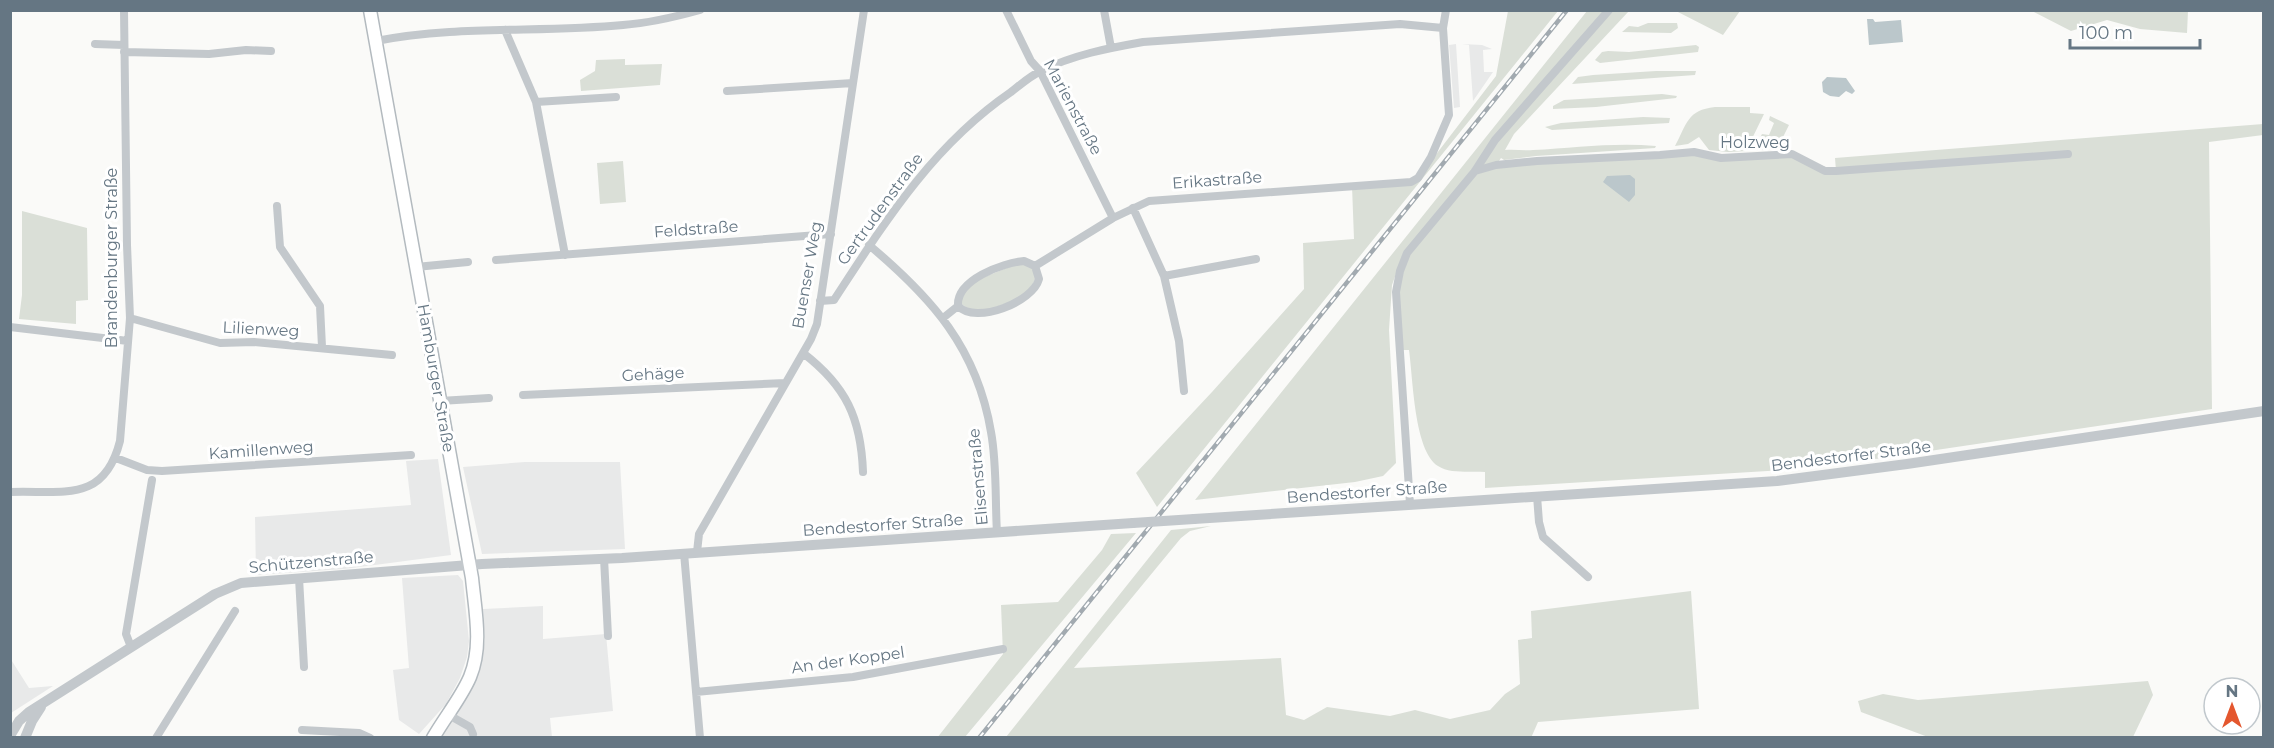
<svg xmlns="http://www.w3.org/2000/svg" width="2274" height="748" font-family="Montserrat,sans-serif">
<rect width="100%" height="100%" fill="#fafaf8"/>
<path fill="#e8e9e9" d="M1456,44L1460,107L1454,108L1449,45Z
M1462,44L1482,45L1492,49L1483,50L1484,72H1493L1473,101L1469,45Z
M438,459L451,555L344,569L256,575L255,517L411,505L406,461Z
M525,462H620L625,549L482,554L463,467Z
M458,575L463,581L469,641L467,657L460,678L446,704L419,734L399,720L393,670L409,668L402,578Z
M543,606V639L606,634L613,711L550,718L552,737L439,738L473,686L480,669L485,639L483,609Z
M10,658L29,688L53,686L11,713Z"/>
<path fill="#dadfd7" d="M1508,11H1558L1157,507L1136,473L1212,392L1304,289L1303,243L1354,239L1352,186L1418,178L1496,76Z
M1587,11H1629L1514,134L1505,150C1515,149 1524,151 1533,150C1574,148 1615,142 1656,146L1655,148L1536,156L1504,160L1501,158L1497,164L1660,155L1792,154L1836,171L1835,158L2263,124V135L2209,142L2212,409L1835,465L1783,470L1485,488V472C1470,471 1450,474 1438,466C1414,451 1413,378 1409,350H1399L1397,316L1404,251L1392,285L1389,330L1396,463L1383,476L1355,482L1195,500Z
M1676,11H1740L1723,35Z
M2032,11H2188L2187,33L2140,29L2107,20L2071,31Z
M1648,23H1677L1678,28L1671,33L1622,32L1629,26L1638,27Z
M1696,45L1699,47L1698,52L1600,63L1595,60L1602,52L1608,51L1629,52Z
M625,59V65L662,64L660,85L581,91L580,80L595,71L596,60Z
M1656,71H1696L1695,75L1572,84L1578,77L1593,75Z
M1662,94L1677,96L1676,98L1596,107L1553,109V106L1564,100Z
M1715,107H1750V113L1764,114L1746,151L1728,152L1709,150L1699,137L1688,144L1675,146C1687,124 1687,110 1715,107Z
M1770,116L1789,125L1783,137L1786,147L1760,150L1755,147L1762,134L1769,135L1774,123L1769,120Z
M1643,117L1670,118L1669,123L1552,130L1545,127L1561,123Z
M623,161L626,202L600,204L597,163Z
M22,211L87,228L88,300L76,301V324L19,319L22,295Z
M1024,261L1038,273L1027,296L976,314L957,301L967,284Z
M1211,526L1190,531L1181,538L1074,668L1281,658L1286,715L1304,720L1327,707L1390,716L1415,710L1450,719L1490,710L1505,694L1520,684L1518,640L1532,638L1531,611L1691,591L1699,709L1538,722L1531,738L1006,737L1171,530Z
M1136,533L965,737L937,738L1003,654L1001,605L1058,602L1102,550L1111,534Z
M2148,681L2153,695L2133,737H1928L1861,712L1858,701L1883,694L1918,700Z"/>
<path fill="#bbc7cb" d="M1867,19H1873L1875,22L1901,20L1903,42L1869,45Z
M1827,77L1846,78L1855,91L1852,94L1846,91L1839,97L1830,96L1823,92L1822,82Z
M1630,175L1635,179V195L1629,202L1603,182L1607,176Z"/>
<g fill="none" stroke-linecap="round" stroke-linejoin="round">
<g stroke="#b3babf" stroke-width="15">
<path id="secondary" d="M370,10L472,578C475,610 483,646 470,677C461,698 445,717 433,738"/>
</g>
<path stroke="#c3c8cc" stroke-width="8" d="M1006,10L1031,61L1040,71L1113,218
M1104,10L1111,48
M505,30L536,102L565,255
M376,41C457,25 540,33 623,25C649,23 675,17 700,10
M95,44L124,45
M124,52L209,54L246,50L271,51
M727,91L853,83
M536,102L616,97
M1475,171L1496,165L1537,161L1660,155L1694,152L1721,158L1792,154L1825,171H1836L2068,154
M277,206L280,247L320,306L322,347
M1133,208L1164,276L1179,341L1184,391
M869,245C932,298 977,348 991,432C997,464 995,501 997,533
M496,260L831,234
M1024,261L1035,266L1039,279C1033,302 976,325 958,306C956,280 1002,263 1024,261Z
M1035,266L1113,218L1149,201L1411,182L1418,178L1431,157L1449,115L1443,28L1446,10
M416,267L468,262
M1164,276L1256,259
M820,301L834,300C885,222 932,146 1011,92C1020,85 1030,76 1041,71C1072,55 1109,48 1143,42L1400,24L1443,28
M130,318L220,343L254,342L392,355
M943,318L958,306
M10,327L128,341
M803,353C846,386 861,418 863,472
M523,395L785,383
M440,401L489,398
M116,458L147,470L162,471L411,455
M10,492C63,490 104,504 120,441L130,318L127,245L124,10
M1537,496L1539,522L1543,537L1588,577
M1410,504L1396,292L1400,271L1407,253L1475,171L1495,140L1609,10
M697,552L699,534L811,339L817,324L864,10
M684,553L700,738
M604,558L608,636
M299,578L304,667
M131,647L126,634L152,480
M696,692L853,677L1003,649
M447,714L470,727L473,734
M302,730L359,733L370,738
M156,738L235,611"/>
<path stroke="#c3c8cc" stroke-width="10" d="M1194,519L1777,481L1907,464L2264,411
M10,736L19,721L29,712L215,594L241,583L482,564L622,558L1133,523
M25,738L32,721L41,707"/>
<use href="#secondary" stroke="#fff" stroke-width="12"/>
<g stroke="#a2aab0" stroke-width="4.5">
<path id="rail" d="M979,738L1567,10"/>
</g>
<use href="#rail" stroke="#fff" stroke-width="2" stroke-dasharray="7" stroke-linecap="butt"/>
<path stroke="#c3c8cc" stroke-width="10" d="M1133,523L1194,519"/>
</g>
<g text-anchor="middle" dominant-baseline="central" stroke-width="6" stroke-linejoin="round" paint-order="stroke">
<g font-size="16" fill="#657683" stroke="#fff">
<text transform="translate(1073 107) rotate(62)">Marienstraße</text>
<text x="1755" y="142">Holzweg</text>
<text transform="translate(1217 180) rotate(-4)">Erikastraße</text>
<text transform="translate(880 209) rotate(-54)">Gertrudenstraße</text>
<text transform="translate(696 229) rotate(-4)">Feldstraße</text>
<text transform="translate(111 258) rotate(-90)">Brandenburger Straße</text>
<text transform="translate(807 275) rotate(-80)">Buenser Weg</text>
<text transform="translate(261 329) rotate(3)">Lilienweg</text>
<text transform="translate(653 374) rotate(-3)">Gehäge</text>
<text transform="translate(436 378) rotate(80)">Hamburger Straße</text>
<text transform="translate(261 450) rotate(-4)">Kamillenweg</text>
<text transform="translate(1851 456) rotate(-7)">Bendestorfer Straße</text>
<text transform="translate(978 477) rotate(-95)">Elisenstraße</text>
<text transform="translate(1367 492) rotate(-4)">Bendestorfer Straße</text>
<text transform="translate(883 525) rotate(-4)">Bendestorfer Straße</text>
<text transform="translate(311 562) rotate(-5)">Schützenstraße</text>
<text transform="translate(848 660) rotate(-8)">An der Koppel</text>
</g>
</g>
<rect width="2274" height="748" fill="none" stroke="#657683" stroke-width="24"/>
<g transform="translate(2232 706)"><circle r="28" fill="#ffffff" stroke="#c1c8cd" stroke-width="1.5"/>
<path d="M0-4.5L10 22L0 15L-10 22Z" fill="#e4572e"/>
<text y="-9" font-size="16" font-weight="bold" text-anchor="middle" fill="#657683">N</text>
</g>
<path d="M2070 39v9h130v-9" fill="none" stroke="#657683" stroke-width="3"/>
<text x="2079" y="39" font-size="18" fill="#657683" stroke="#ffffff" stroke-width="4.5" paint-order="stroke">100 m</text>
</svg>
